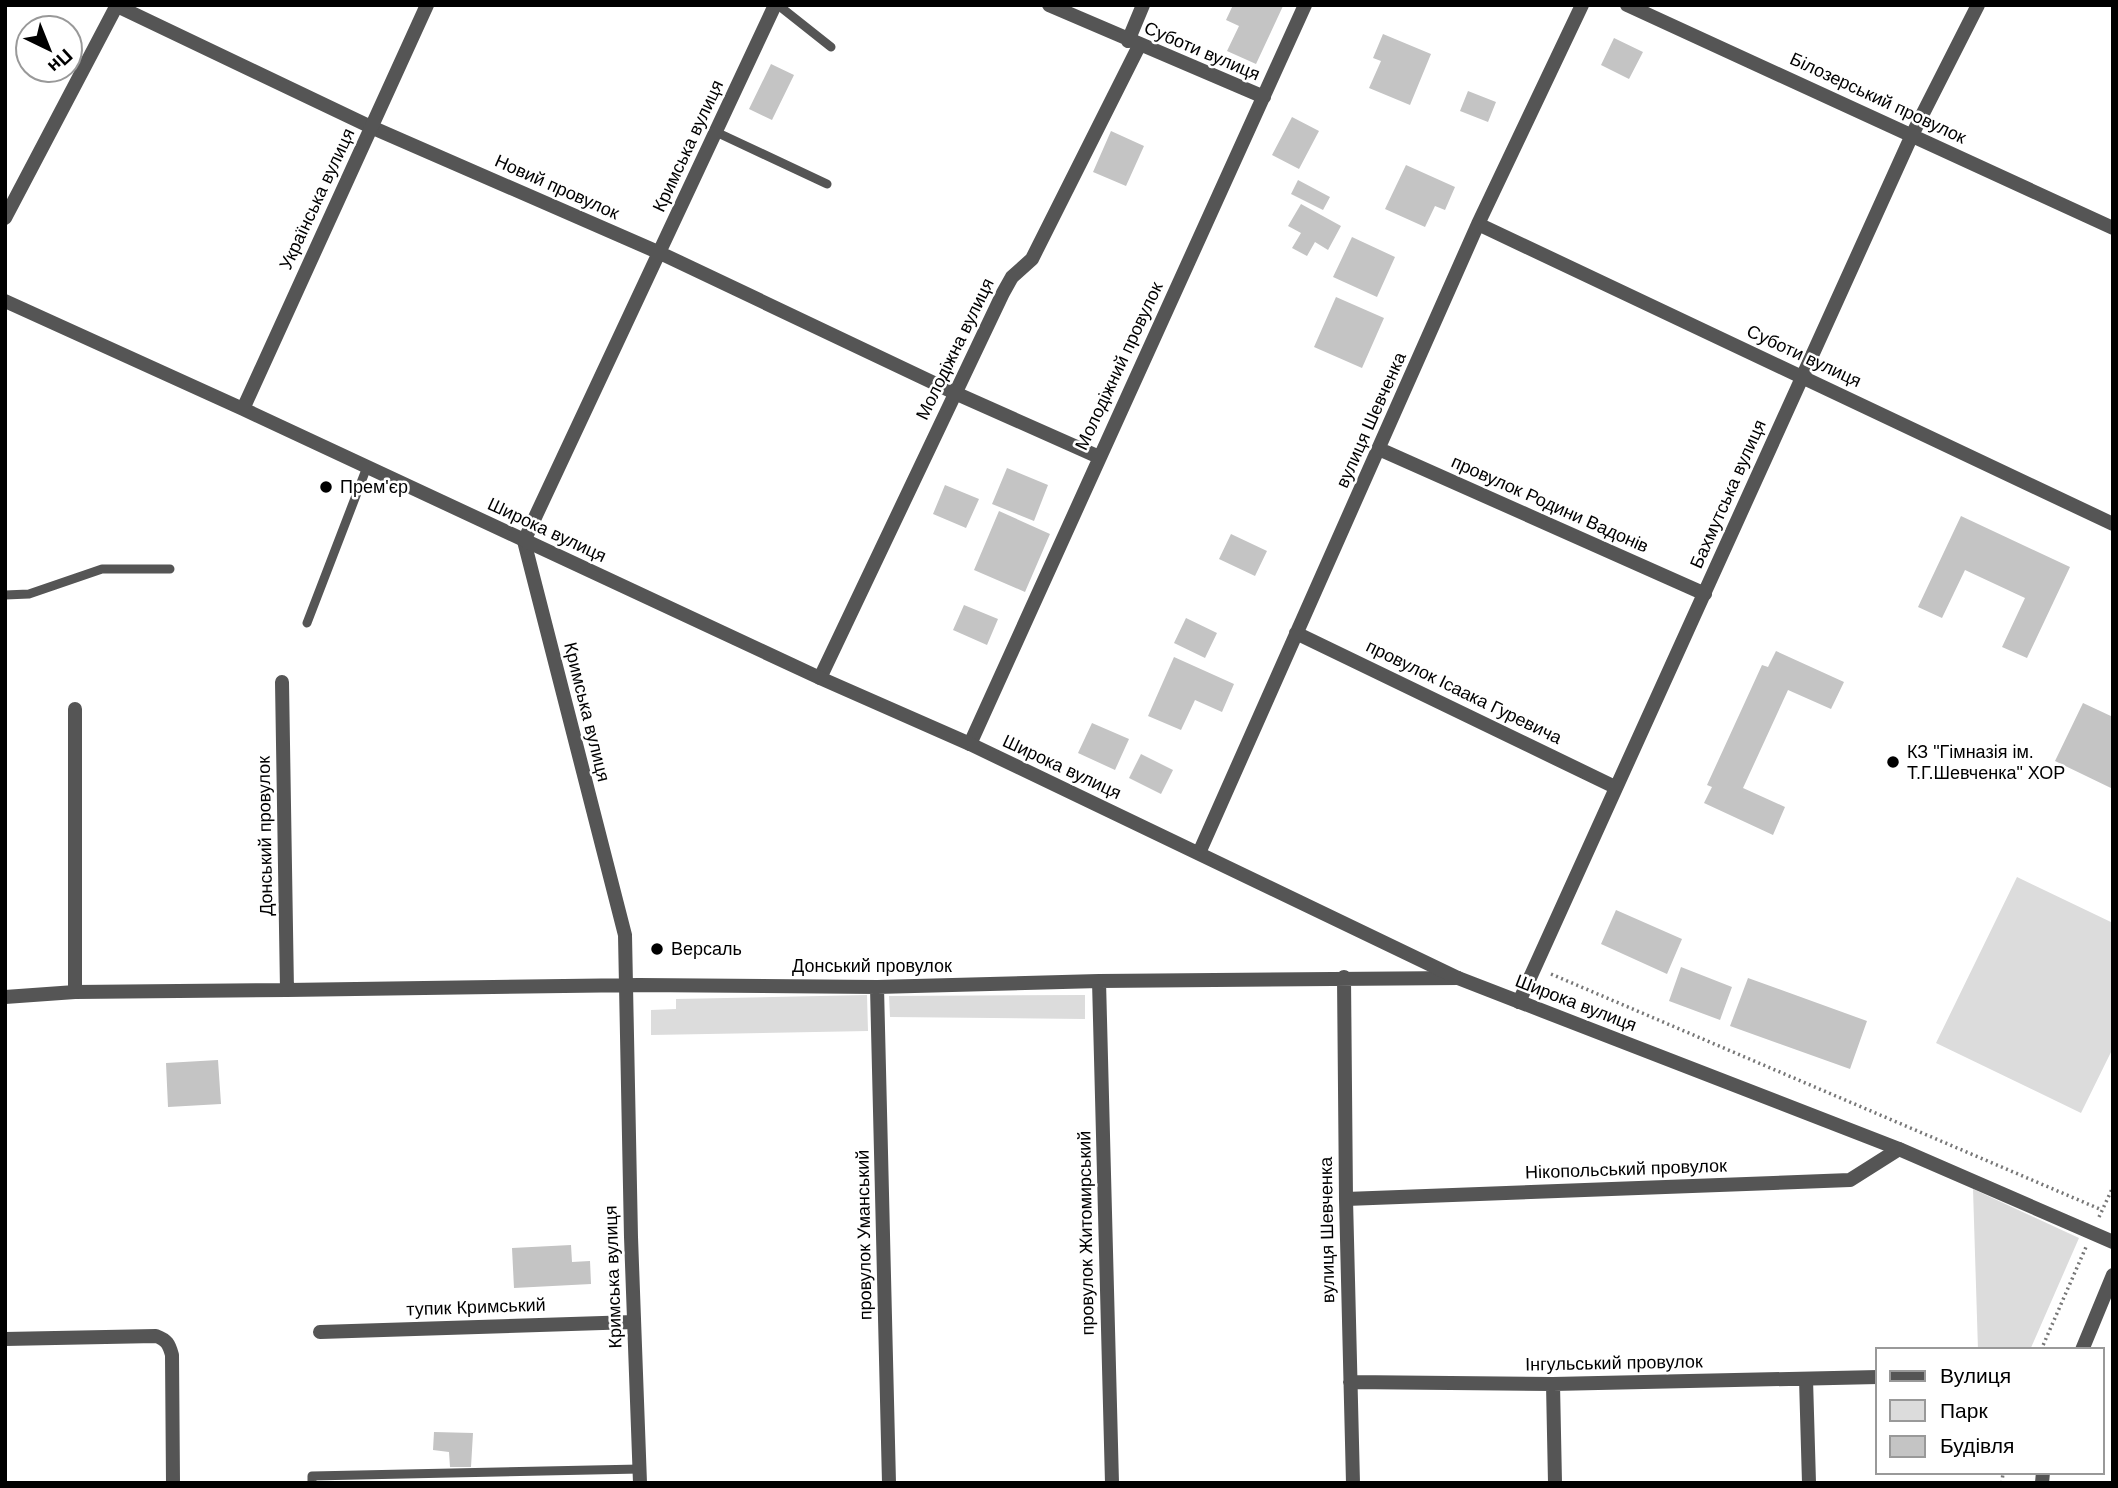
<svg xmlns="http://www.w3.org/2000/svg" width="2118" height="1488" font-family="Arial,sans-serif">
<rect width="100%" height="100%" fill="#fff"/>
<path fill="#dcdcdc" d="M2017,877L2113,923V1048L2081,1113L1936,1043Z
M867,995L868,1031L651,1035V1010L676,1009V999Z
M1085,995V1019L890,1017L889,996Z
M1973,1189L2079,1238L2030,1350H1978Z"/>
<path fill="#c4c4c4" d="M1233,5L1283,6L1256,64L1227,51L1239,26L1226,20Z
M1383,34L1431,54L1410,105L1369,88L1381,61L1373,58Z
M1614,38L1643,52L1629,79L1601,65Z
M771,64L794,75L772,120L749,109Z
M1468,91L1496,102L1488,122L1460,111Z
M1292,117L1319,131L1299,169L1272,155Z
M1111,131L1144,146L1126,186L1093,172Z
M1406,165L1455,187L1445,210L1435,206L1425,227L1385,209Z
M1298,180L1330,197L1323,210L1291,194Z
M1301,204L1341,226L1328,250L1315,242L1307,256L1292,248L1301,233L1288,226Z
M1352,237L1395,257L1377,297L1333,277Z
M1336,297L1384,318L1362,368L1314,347Z
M1007,468L1048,485L1034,521L992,504Z
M945,485L979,499L966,528L933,514Z
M999,511L1050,534L1025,592L974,570Z
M1961,516L2070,567L2027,658L2002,647L2025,598L1965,570L1942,618L1918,607Z
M1231,534L1267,551L1255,576L1219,559Z
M964,605L998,619L987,645L953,630Z
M1186,618L1217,633L1205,658L1174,643Z
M1776,651L1844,682L1831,709L1788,690L1743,788L1785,807L1773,835L1704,803L1712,787L1707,785L1762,665L1768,667Z
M1174,657L1234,684L1222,712L1195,700L1181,730L1148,716Z
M2083,703L2113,717V789L2055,761Z
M1092,723L1129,739L1115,770L1078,753Z
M1141,754L1173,770L1161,794L1129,778Z
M1616,910L1682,939L1667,974L1601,944Z
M1681,967L1732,987L1720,1020L1669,1001Z
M1748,978L1867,1021L1850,1069L1730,1026Z
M218,1060L221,1104L168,1107L166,1063Z
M571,1245L572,1262L590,1261L591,1284L514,1288L512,1248Z
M434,1432L473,1433L471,1467H450L449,1452L433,1450Z"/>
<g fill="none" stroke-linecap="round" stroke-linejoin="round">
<path stroke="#777" stroke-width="3.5" stroke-dasharray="2 3.5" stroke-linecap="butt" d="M1551,974L2102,1210
M2099,1217L2113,1187
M2041,1350L2086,1247
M2002,1483L2003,1472"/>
<path stroke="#555" stroke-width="9" d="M778,5L831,47
M716,132L827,184
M5,595L29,594L102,569H170
M307,623L367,467
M312,1483V1476L640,1469"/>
<path stroke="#555" stroke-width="14" d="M115,5L371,127L660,253L955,393L1099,457
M1049,5L1264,97
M1627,5L2113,228
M1128,41L1143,5
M5,218L117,5
M1478,224L2113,524
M1379,449L1705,594
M1296,633L1615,787
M820,678L1003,293L1012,277L1032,259L1139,46
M282,682L287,990
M75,709V992
M970,744L1305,5
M1199,853L1478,224L1582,5
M1344,977L1346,1199L1353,1483
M1099,981L1112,1483
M877,987L889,1483
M5,997L75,992L287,990L639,985L877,987L1099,981L1458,978
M1519,1002L1912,135L1978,5
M1346,1199L1850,1180L1899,1149
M320,1332L634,1322
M5,1339L156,1336C167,1340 169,1344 172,1355L173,1483
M1806,1379L1809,1483
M1350,1382L1553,1384L1878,1377
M1553,1384L1555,1483
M640,1483L631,1237L625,935L524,541L775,5"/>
<path stroke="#555" stroke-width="14" d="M5,301L243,409L820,678L970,744L1458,978L1899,1149L2113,1242
M243,409L427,5
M2082,1350L2113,1275
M2042,1483L2043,1472"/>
</g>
<g fill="#000" stroke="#fff" stroke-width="2.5">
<circle cx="326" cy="487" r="7"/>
<circle cx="1893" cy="762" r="7"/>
<circle cx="657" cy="949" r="7"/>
</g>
<g text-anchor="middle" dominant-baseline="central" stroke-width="5" stroke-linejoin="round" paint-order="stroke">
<g font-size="18" fill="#000" stroke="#fff">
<text transform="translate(1202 51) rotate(23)">Суботи вулиця</text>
<text transform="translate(1878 98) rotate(25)">Білозерський провулок</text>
<text transform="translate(688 146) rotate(-65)">Кримська вулиця</text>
<text transform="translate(557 187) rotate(24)">Новий провулок</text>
<text transform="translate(317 199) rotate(-65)">Українська вулиця</text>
<text transform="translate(955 349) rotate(-64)">Молодіжна вулиця</text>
<text transform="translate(1804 356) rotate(25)">Суботи вулиця</text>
<text transform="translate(1119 366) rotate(-65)">Молодіжний провулок</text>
<text transform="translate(1371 420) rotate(-66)">вулиця Шевченка</text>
<text transform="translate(1728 494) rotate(-66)">Бахмутська вулиця</text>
<text transform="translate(1550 504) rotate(24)">провулок Родини Вадонів</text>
<text transform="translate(547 530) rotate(25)">Широка вулиця</text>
<text transform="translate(1464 692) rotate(26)">провулок Ісаака Гуревича</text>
<text transform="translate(587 712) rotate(76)">Кримська вулиця</text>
<text transform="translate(1062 767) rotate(25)">Широка вулиця</text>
<text transform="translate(265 836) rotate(-91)">Донський провулок</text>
<text x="872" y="966">Донський провулок</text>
<text transform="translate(1576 1003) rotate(21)">Широка вулиця</text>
<text transform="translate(1626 1169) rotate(-2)">Нікопольський провулок</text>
<text transform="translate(1327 1230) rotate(-91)">вулиця Шевченка</text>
<text transform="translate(1086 1233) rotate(-91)">провулок Житомирський</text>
<text transform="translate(864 1235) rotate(-91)">провулок Уманський</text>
<text transform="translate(613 1277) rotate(-92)">Кримська вулиця</text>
<text transform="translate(476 1307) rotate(-2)">тупик Кримський</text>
<text transform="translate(1614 1363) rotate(-1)">Інгульський провулок</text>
</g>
<g font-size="18" fill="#000" stroke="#fff" text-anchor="start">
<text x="340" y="487">Прем'єр</text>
<text x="1907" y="752">КЗ "Гімназія ім.<tspan x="1907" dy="21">Т.Г.Шевченка" ХОР</tspan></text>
<text x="671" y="949">Версаль</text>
</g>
</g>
<rect width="2118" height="1488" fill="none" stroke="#000000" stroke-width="14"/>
<rect x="1876" y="1348" width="228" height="126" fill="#ffffff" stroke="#999999" stroke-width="2"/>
<rect x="1890" y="1371" width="35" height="10" fill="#555555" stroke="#999999" stroke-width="2"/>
<text x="1940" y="1383" font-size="21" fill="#000000">Вулиця</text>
<rect x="1890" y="1400" width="35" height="21" fill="#dcdcdc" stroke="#999999" stroke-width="2"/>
<text x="1940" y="1418" font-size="21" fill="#000000">Парк</text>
<rect x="1890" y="1436" width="35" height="21" fill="#c4c4c4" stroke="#999999" stroke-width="2"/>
<text x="1940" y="1453" font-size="21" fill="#000000">Будівля</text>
<g transform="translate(49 49) rotate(137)"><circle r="33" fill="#ffffff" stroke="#999999" stroke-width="2"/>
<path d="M0-5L12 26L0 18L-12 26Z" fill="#000000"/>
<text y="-10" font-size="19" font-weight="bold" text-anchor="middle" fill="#000000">Пн</text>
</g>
</svg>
